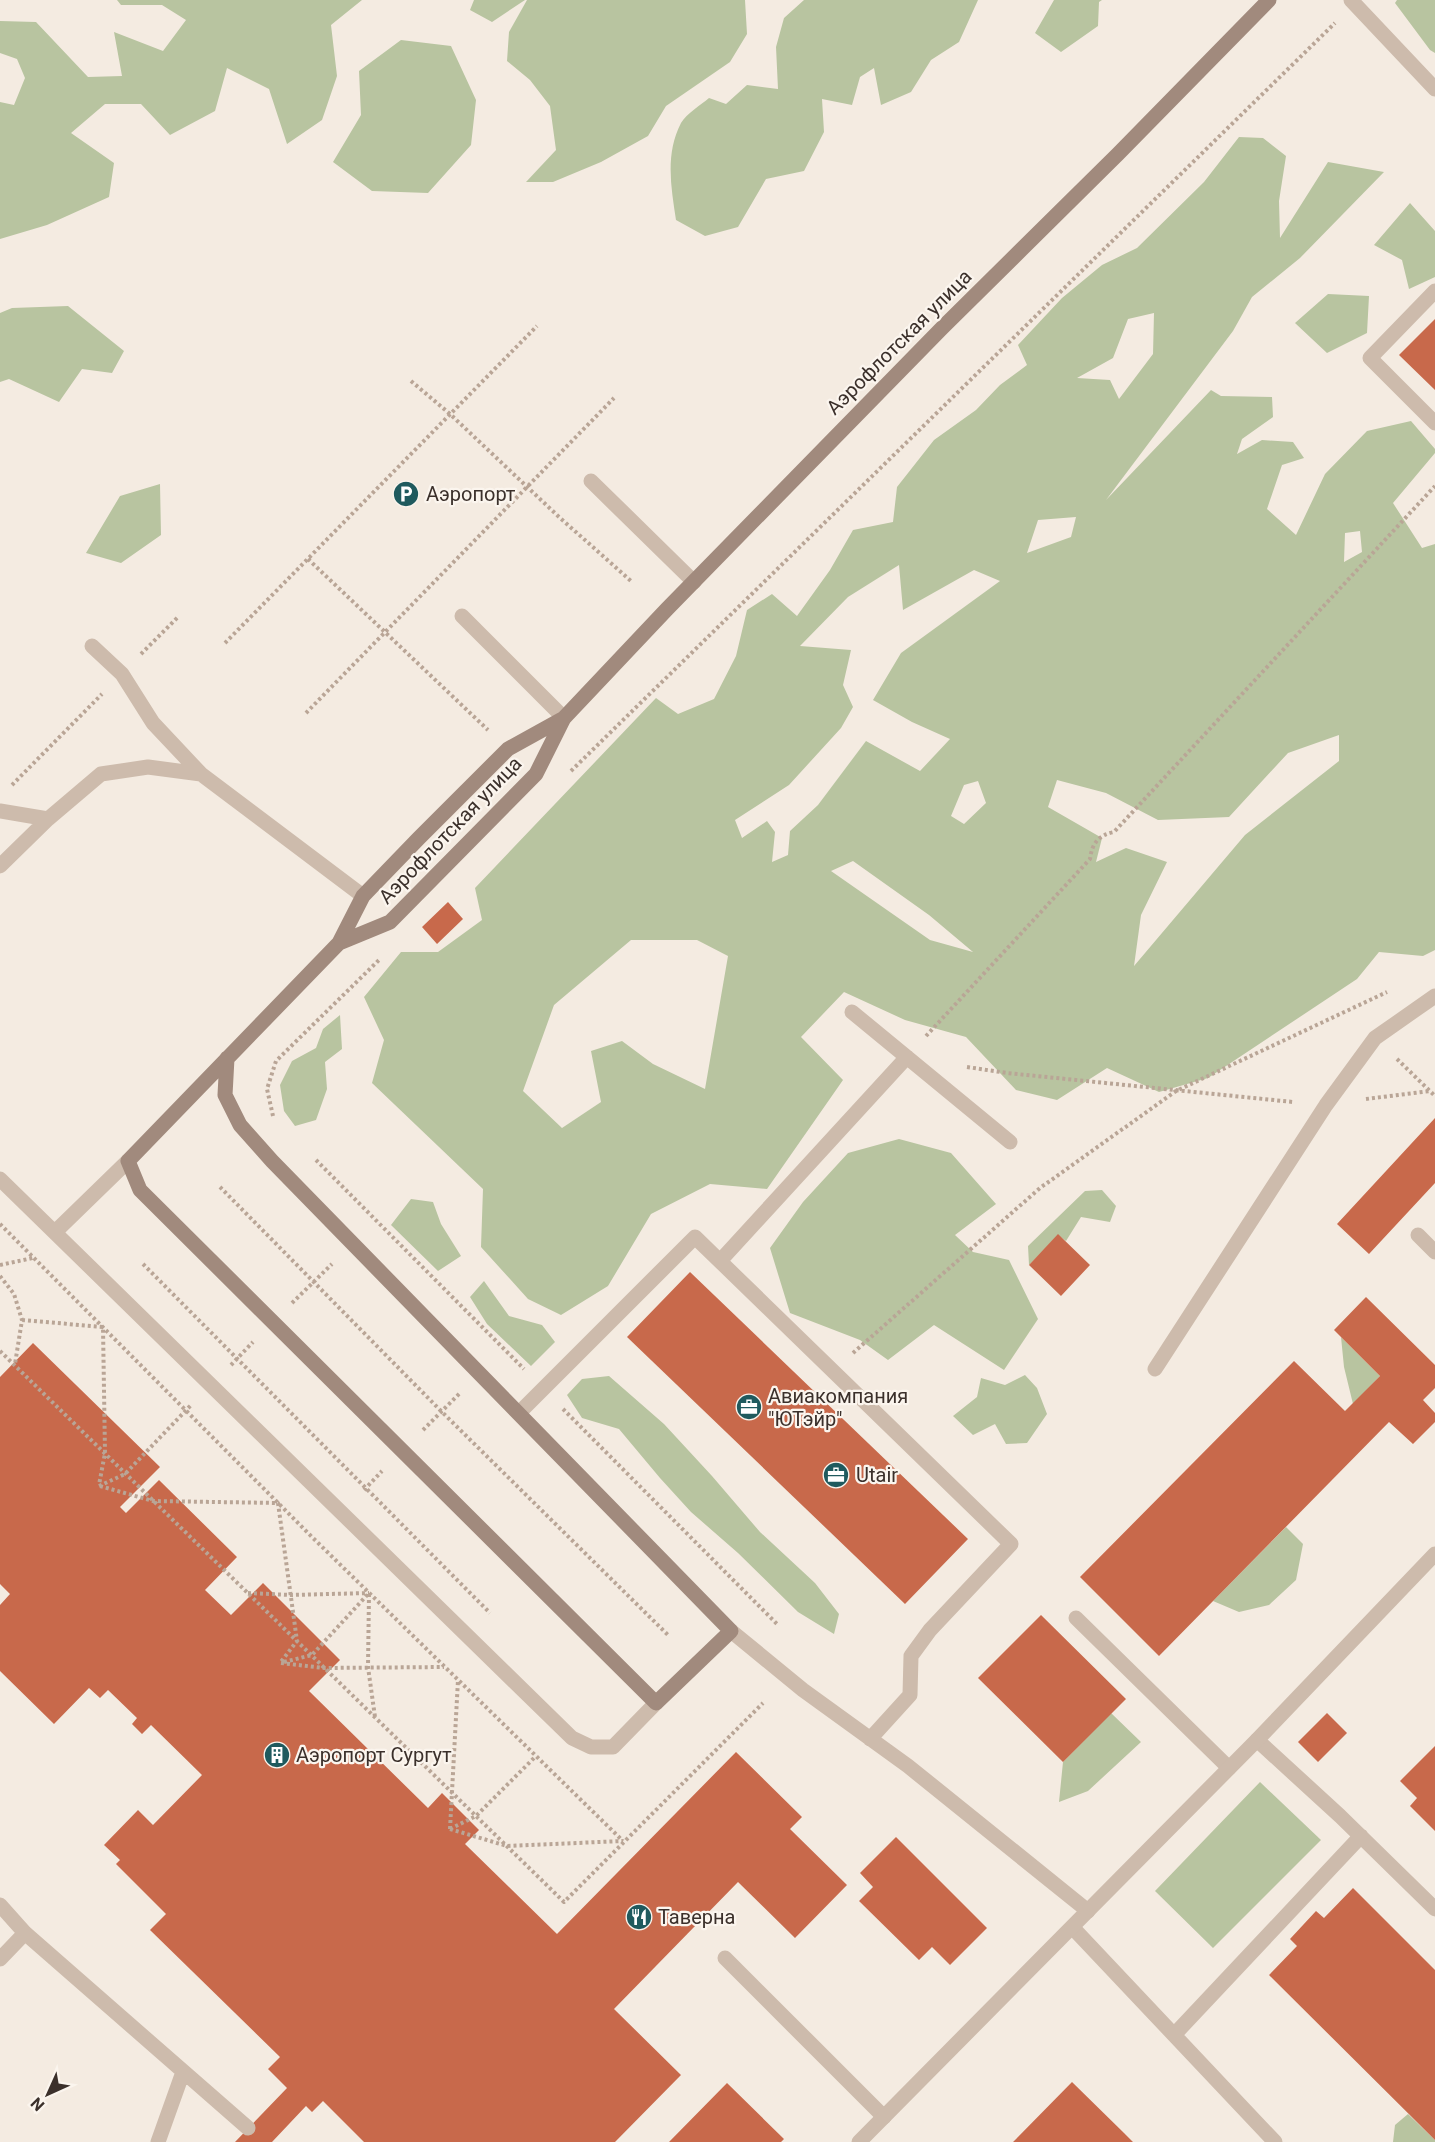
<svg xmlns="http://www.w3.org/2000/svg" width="1435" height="2142" font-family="Roboto,sans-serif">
<rect width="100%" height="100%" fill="#f4ebe1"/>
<path fill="#b8c4a0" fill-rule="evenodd" d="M117,0H362L331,25L337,76L322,120L287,144L269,89L227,68L215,111L170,135L141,104H105L71,133L114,163L109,197L47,225L0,239V102L14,105L25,78L17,59L0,53V21L36,22L88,77L122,76L114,32L163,51L186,20L162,5H121Z
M474,0H525L492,22L470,10Z
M527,0H745L747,34L730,62L666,106L648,136L601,162L553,182H526L556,150L550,106L530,80L507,61L509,32Z
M804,0H978L959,42L931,60L911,92L881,105L874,68L860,77L852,105L822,99L824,132L804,171L766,179L738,227L705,236L676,220C671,187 665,154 681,123C686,114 701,105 709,98L726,104L747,85L778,89L776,47L784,18Z
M1054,0H1102L1099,2L1098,26L1061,52L1035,33Z
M1397,0H1435V53L1430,50L1395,3Z
M401,40L451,46L476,100L471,145L428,193L372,191L333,162L361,115L359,71Z
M1239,137L1263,138L1286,156L1279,201L1280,238L1328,162L1384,172L1300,258L1252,297L1233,331L1106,500L1211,390L1221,396L1272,397L1273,417L1242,439L1237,454L1262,440L1293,442L1304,458L1282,465L1267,509L1296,535L1325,474L1367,431L1411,421L1435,449V453L1393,503L1422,548L1435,544V950L1423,956L1379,952L1357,979L1208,1078L1159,1092L1107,1068L1057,1100L1016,1090L966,1037L905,1020L844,992L801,1037L843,1080L767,1189L710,1184L651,1214L608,1286L561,1315L528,1299L481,1247L483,1189L372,1083L384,1040L364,997L401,952H438L482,920L475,888L656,698L678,714L714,699L736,656L747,610L772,594L797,616L830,570L853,530L893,522L897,487L934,440L976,410L1000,385L1027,365L1018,345L1062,298L1102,265L1137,248L1204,182ZM1154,313L1153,354L1119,399L1110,380L1077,378L1113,358L1128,319ZM1076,517L1071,537L1027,553L1038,520ZM1360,531L1362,552L1344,562L1345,533ZM899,565L903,610L974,570L1000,581L901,653L873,700L912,722L950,739L920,771L866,741L818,805L790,831L788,855L772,862L775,832L767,821L742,838L735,820L789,785L841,728L853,707L843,685L851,650L800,646L848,597ZM1339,735V761L1245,835L1134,966L1141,915L1167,862L1126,848L1096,862L1102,838L1048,807L1057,780L1106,793L1158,820L1229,817L1288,753ZM978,781L986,803L964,824L951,816L964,785ZM853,861L929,915L973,952L930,940L831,871ZM631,940H697L728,956L705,1089L653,1064L622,1041L591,1051L601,1102L562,1128L523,1091L554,1005Z
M1410,203L1435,231V277L1409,289L1402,260L1374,245Z
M1328,294L1369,296L1367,333L1327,353L1295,323Z
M68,306L124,351L112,373L82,369L59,402L9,379L0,382V313L12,308Z
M160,484L161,535L121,563L86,553L120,496Z
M340,1015L342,1049L325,1062L327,1089L316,1120L295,1126L284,1111L280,1085L292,1061L316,1048L323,1029Z
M899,1139L951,1153L996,1204L955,1235L973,1252L1009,1260L1038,1319L1004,1370L934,1325L888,1360L860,1340L790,1313L770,1248L803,1202L848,1153Z
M1102,1190L1116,1206L1110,1222L1081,1217L1066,1241L1058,1235L1029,1265L1028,1246L1085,1191Z
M411,1199L433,1202L441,1224L461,1256L438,1271L391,1225Z
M484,1281L509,1316L542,1325L555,1342L531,1366L487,1324L470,1297Z
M1341,1337L1380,1376L1353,1404L1344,1367Z
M1025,1375L1037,1388L1047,1414L1027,1443L1006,1444L995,1424L973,1435L953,1416L977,1397L981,1378L1005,1385Z
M609,1376L664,1424L712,1476L760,1532L815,1583L839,1614L834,1634L798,1612L738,1553L691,1512L660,1478L619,1429L582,1418L567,1395L582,1379Z
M1286,1527L1303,1544L1296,1580L1269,1605L1239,1612L1213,1601Z
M1111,1713L1141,1742L1088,1791L1059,1802L1063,1762Z
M1260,1782L1321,1840L1213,1948L1155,1891Z
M1408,2114L1435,2140V2142H1393L1395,2125Z"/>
<path fill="#c8694b" d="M1435,319V390L1399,355Z
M448,902L463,919L437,944L422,927Z
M1435,1118V1183L1369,1254L1337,1224Z
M1058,1234L1090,1265L1061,1296L1029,1265Z
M690,1272L968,1539L905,1604L627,1337Z
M1366,1297L1435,1365V1388L1423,1400L1435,1413V1422L1413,1444L1389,1422L1159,1656L1080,1577L1294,1361L1345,1411L1380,1376L1334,1330Z
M33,1343L160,1467L120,1507L126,1513L159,1480L237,1557L205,1590L231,1615L263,1583L340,1660L309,1691L428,1808L442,1793L479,1830L465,1844L557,1934L736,1752L802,1817L790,1829L847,1885L795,1938L738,1882L614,2009L681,2075L615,2142H364L323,2101L312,2112L306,2106L272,2142H235L287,2088L268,2069L280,2057L150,1930L166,1914L116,1864L120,1860L104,1845L138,1810L153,1825L202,1775L151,1725L142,1734L132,1724L137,1718L108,1690L100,1698L89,1688L54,1724L0,1671V1605L10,1594L0,1584V1377Z
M1041,1615L1126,1699L1063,1762L978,1678Z
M1327,1713L1347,1733L1318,1762L1298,1742Z
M1435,1746V1831L1410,1806L1417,1798L1400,1781Z
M896,1837L987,1928L950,1965L932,1947L919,1960L859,1901L873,1887L860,1873Z
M1353,1888L1435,1970V2140L1269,1975L1297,1946L1290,1939L1316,1911L1324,1918Z
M1072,2082L1124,2133L1133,2142H1013Z
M727,2083L784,2139L781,2142H669Z"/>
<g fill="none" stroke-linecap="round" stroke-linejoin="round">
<path stroke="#b9a596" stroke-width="4" stroke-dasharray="3 3" stroke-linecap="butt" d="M411,381L450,414L558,516L632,582
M308,559L488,730
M225,643L537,326
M141,654L178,617
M306,713L614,398
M571,771L1335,23
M12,785L102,694
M926,1036L1090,859C1092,843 1099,835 1114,832L1435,486
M1397,1059L1435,1096
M967,1067L1007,1073L1293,1102
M1366,1099L1430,1091
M273,1116L267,1089L276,1061L380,959
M316,1160L524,1369
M220,1187L441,1411L668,1635
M0,1224L313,1538L623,1841
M143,1264L490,1613
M0,1265L33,1258
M0,1276L14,1294L22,1320L15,1364
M292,1303L332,1264
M22,1320L103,1327L105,1453L99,1485
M0,1351L564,1902L763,1703
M853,1353L1040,1188L1176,1091L1387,992
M231,1365L253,1342
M563,1409L778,1625
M423,1430L460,1393
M99,1486L125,1474L192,1404
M100,1486L153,1501L278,1503L297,1641L280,1663
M364,1490L382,1471
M248,1593L291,1595L369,1593
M369,1594L368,1667L375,1717
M284,1662L312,1655L369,1593
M281,1663L324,1668L444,1667
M450,1829L507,1846L623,1841
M450,1829L458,1680
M450,1829L476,1816L536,1756"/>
<path stroke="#cdbbac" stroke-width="15" d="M1351,0L1435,89
M1435,291L1370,358L1435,423
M591,481L694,582
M462,616L564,718
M92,646L122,674L153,723L201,774
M0,811L48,819
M0,866L48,819L101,774L148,767L201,774L363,896
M852,1012L1010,1142
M0,1179L572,1738L591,1747H613L656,1703
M55,1232L128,1161
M1418,1235L1435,1252
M720,1261L907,1057
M1155,1369L1326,1105L1375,1038L1435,996
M519,1413L695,1237L1011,1544L930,1630L911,1656L910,1695L870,1739
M1076,1618L1229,1768
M731,1631L803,1690L908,1766L1088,1911
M1257,1740L1340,1816L1435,1909
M0,1905L25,1933L248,2128
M1073,1928L1275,2142
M725,1958L884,2117
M0,1959L25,1933
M1174,2035L1361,1836
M158,2142L183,2072"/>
<path stroke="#cdbbac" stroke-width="15" d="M859,2142L1257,1740L1435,1554"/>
<path stroke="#a18a7d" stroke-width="15" d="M339,943L390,922L536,774L564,718L667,609L942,328L1118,154L1269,0
M227,1058L225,1095L240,1125L272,1161L731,1631L656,1703L140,1190L128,1161L339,943L363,896L419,838L508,749L564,718"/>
</g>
<defs>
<g id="parking-disc" transform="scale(1.35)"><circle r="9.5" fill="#1f5a5e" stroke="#fbf5ee"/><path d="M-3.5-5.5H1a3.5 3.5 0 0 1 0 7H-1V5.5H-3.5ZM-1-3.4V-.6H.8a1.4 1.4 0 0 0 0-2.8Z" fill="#fff"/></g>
<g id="office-disc" transform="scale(1.35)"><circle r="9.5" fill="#1f5a5e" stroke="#fbf5ee"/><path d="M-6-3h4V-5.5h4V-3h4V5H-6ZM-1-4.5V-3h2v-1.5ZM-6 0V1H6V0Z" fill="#fff"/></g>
<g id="building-disc" transform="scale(1.35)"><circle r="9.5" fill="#1f5a5e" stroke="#fbf5ee"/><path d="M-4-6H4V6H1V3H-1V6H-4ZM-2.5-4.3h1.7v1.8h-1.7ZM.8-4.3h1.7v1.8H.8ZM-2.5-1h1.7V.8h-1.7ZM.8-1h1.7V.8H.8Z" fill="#fff"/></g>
<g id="restaurant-disc" transform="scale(1.35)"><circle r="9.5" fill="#1f5a5e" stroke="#fbf5ee"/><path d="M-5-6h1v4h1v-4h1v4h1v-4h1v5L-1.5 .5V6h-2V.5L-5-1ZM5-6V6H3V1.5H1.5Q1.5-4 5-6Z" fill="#fff"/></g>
</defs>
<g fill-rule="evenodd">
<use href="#parking-disc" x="406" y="494"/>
<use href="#office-disc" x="749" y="1407"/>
<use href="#office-disc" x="836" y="1475"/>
<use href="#building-disc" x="277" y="1755"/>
<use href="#restaurant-disc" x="639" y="1917"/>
</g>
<g text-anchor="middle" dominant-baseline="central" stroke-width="4.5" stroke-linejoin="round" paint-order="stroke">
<g font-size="20" fill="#3b302b" stroke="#fbf5ee">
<text transform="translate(899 342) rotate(-45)">Аэрофлотская улица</text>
<text transform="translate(450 830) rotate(-46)">Аэрофлотская улица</text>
</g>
<g font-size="20" fill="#3b302b" stroke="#fbf5ee" text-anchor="start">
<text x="426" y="494">Аэропорт</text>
<text x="768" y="1396">Авиакомпания<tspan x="768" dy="23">"ЮТэйр"</tspan></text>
<text x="856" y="1475">Utair</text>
<text x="296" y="1755">Аэропорт Сургут</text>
<text x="658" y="1917">Таверна</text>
</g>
</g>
<g transform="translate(48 2094) rotate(225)" stroke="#fbf5ee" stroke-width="4.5" paint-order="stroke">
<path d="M0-4.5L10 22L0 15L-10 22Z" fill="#3b302b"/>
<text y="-9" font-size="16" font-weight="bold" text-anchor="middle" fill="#3b302b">N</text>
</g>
</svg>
